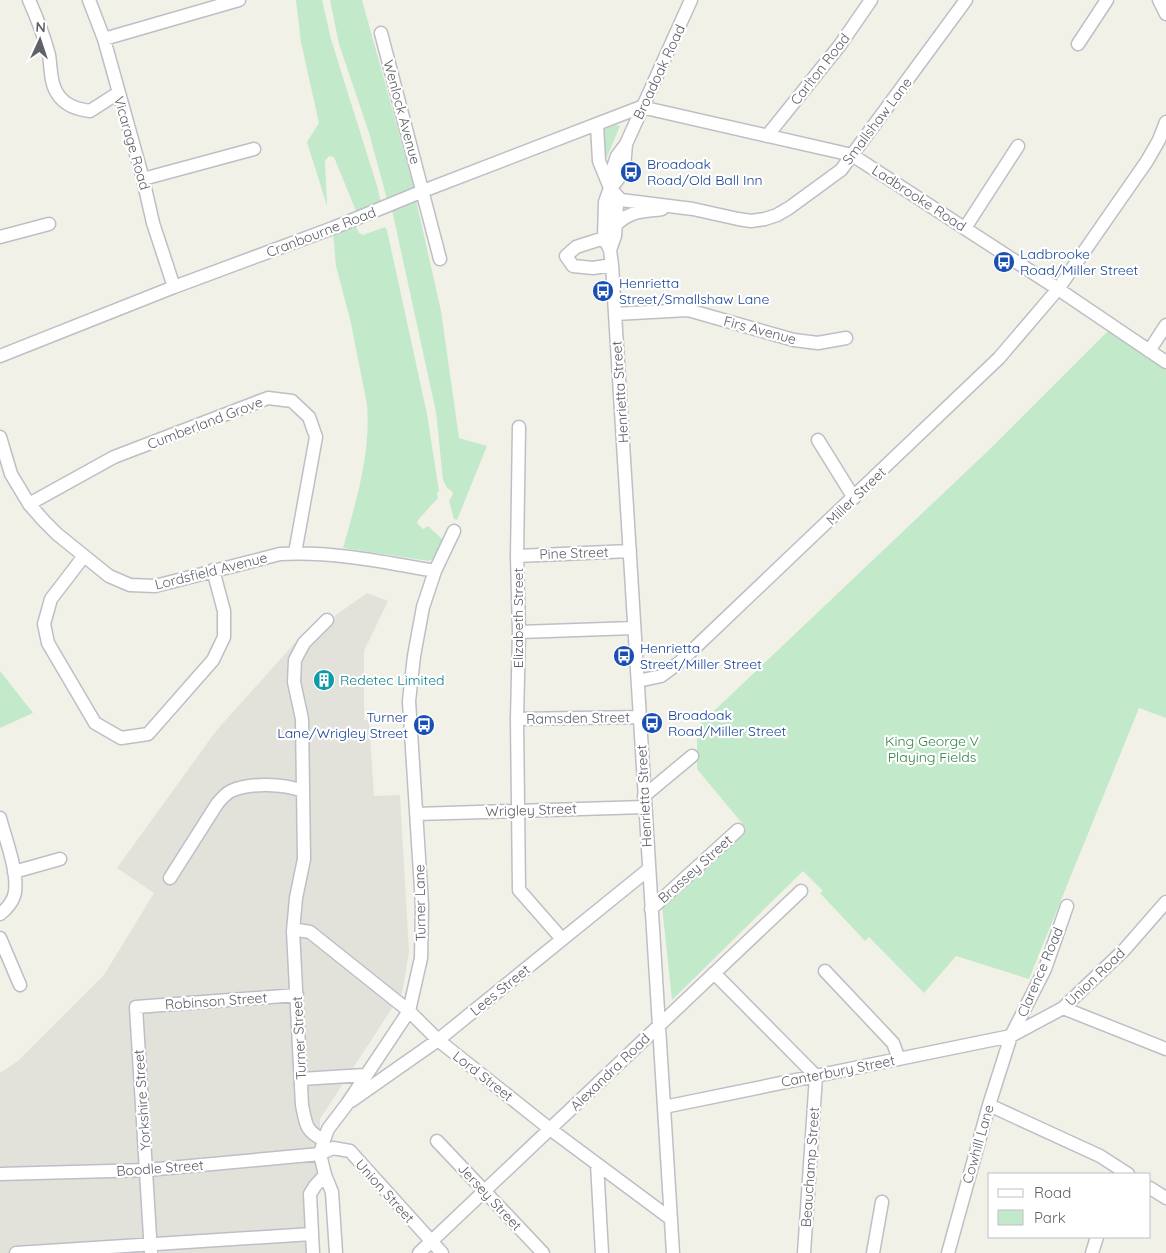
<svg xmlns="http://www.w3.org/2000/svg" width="1166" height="1253" font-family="Quicksand,sans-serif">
<rect width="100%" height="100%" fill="#f1f1e7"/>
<path fill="#e2e2db" d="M367,593L388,601L364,651V720H369L374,796L400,795L409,952L402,993L320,1119V1154L313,1253H0V1073L18,1061L104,975L154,893L117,868L216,731L302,635L323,616L332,620L336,615Z"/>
<path fill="#c3e9cb" d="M296,0H322L331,39L377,186L381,202L356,211L334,157L329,156L325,161L327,206L307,142L319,123L301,42Z
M330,0H362L414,187L387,199L369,133L339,44Z
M616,125L620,126L607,157L604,158L603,133L604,129Z
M416,200L441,311L459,438L487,446L457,520L454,519L449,501L453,494L452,491L447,488L443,480L436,412L392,210Z
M355,225L359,233L363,235L385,227L387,230L427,414L439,491L437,493L438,498L418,520L417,523L423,529L428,526L443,540L435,558L429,561L343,548C356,502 371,453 367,405L351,323L336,266L333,233Z
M1108,331L1166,370V718L1139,708L1029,979L956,956L924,993L869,937L865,941L820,893L823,891L803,871L672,1000L662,906L746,828L697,769V727L992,447Z
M0,671L33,713L0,728Z"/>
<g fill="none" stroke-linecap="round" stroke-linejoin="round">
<g stroke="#bebfc6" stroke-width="15">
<path id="street" d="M29,0C37,18 44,36 49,55C51,66 50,83 57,93C64,105 76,109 90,111L118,93
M89,0L104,39L143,179L153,223L174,287
M1159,0L1166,14
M381,33L440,259
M104,39L239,0
M1078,44L1107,0
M641,107L852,155L1058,289L1166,362
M597,125L599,161L617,205L615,236L610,250
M767,136L840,45L871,0
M143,179L254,149
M610,188L621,200L693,209L738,219L751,221L765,219L777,215L789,208L841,170L966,0
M610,188C626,173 624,165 626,144
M615,226C630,210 642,212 662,209
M965,228L1018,146
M0,237L49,224
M604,238L576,247L566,256L573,266L593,268L612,265
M615,314L688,310L794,340L818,343L846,338
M1149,351L1166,325
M0,356L174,287L333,228L423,191L641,107
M519,427L517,556L519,632L517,719L519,890L562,939
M0,437L11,474L29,504L44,521L57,534L109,576L130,585L155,586L280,554C332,551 384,562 435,571
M818,440L854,498
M29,504L114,457L268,398L292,401L309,417L316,437L295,553
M84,556L51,599L44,624L48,643L95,723L121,738L148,734L213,660L224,637V611L213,570
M517,556L630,551
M519,632L634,628
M638,681L661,676L680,662L999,358L1058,289L1147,161L1159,140L1166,122
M517,719L640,717
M644,796L692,756
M416,814L645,807
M0,818C5,838 18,870 15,892C14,900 7,909 0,914
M14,872L60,859
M170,878L217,804C221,799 225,794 231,791C250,782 284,784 303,791
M651,909L738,830
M293,931L296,898L304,859L302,719L294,682L295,660L304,643L327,620
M0,938L20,985
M825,971L893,1043L899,1059
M714,973L816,1076L804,1253
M1063,1008L1166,1049
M301,1079L365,1075
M351,1101L438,1040L649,869
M989,1105L1100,1156L1128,1174
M664,1107L1011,1036L1063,1008L1124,950L1166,902
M324,1140C305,1131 306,1124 302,1105L293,931L298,930L310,932L409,1011L438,1040L550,1129L671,1219
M437,1141L543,1253
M597,1164L602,1253
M0,1174L147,1170L320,1154L333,1148L350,1151L442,1253
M1150,1188L1166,1198
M16,1253L312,1234
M151,1253L136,1007L297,995
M313,1253L310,1194L315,1186L325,1175
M336,1253L332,1192L325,1175L320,1154L324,1140L328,1129L347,1104L409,1011L421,958L422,905L409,701L414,656L423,607L435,571L454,531
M419,1253L801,891
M673,1253L612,265L610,250L604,238L605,202L610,188L611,174L617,156L626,144L691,0
M873,1253L882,1202
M948,1253L989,1105L1011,1036L1045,969L1067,906
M1092,1253L1097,1237"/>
</g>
<use href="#street" stroke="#fff" stroke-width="12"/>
</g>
<defs>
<g id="bus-disc" transform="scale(1.125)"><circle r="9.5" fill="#1a4fb4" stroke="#fff"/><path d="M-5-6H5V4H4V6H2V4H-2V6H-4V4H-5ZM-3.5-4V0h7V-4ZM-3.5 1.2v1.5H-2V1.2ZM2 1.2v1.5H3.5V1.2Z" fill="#fff"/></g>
<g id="building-disc" transform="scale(1.125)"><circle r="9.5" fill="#0f9aa8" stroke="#fff"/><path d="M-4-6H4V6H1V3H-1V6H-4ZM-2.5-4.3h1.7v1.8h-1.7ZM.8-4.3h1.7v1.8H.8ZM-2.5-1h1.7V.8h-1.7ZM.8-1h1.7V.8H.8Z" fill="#fff"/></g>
</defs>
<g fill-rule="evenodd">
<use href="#bus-disc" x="631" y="172"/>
<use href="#bus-disc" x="1004" y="262"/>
<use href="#bus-disc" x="603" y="291"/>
<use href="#bus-disc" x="624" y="656"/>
<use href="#building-disc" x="324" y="680"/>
<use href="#bus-disc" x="652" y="723"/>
<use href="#bus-disc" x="424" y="725"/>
</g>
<g text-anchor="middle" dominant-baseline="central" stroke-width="4.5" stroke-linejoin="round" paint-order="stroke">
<g font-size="14" fill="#5e6168" stroke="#fff">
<text transform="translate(820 69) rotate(-52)">Carlton Road</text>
<text transform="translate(659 72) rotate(-65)">Broadoak Road</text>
<text transform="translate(402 112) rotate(75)">Wenlock Avenue</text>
<text transform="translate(877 121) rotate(-53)">Smallshaw Lane</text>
<text transform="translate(132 143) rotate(74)">Vicarage Road</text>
<text transform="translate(919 198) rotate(33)">Ladbrooke Road</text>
<text transform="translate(321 232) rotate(-21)">Cranbourne Road</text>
<text transform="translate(760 330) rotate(15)">Firs Avenue</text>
<text transform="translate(620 392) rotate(-94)">Henrietta Street</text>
<text transform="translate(205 423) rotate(-21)">Cumberland Grove</text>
<text transform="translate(856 496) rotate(-44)">Miller Street</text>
<text transform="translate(574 553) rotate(-2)">Pine Street</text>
<text transform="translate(211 571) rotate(-14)">Lordsfield Avenue</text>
<text transform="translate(518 618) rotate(-90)">Elizabeth Street</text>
<text transform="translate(578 718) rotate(-1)">Ramsden Street</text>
<text transform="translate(644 796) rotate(-93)">Henrietta Street</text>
<text transform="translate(531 810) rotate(-2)">Wrigley Street</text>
<text transform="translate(695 869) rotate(-42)">Brassey Street</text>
<text transform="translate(420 903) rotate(-91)">Turner Lane</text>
<text transform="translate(1040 972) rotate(-67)">Clarence Road</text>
<text transform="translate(1095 977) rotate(-44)">Union Road</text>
<text transform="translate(500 990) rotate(-39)">Lees Street</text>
<text transform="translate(216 1001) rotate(-4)">Robinson Street</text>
<text transform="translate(299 1038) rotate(-93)">Turner Street</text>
<text transform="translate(838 1071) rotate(-11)">Canterbury Street</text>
<text transform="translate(610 1072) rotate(-44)">Alexandra Road</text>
<text transform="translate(483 1076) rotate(38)">Lord Street</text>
<text transform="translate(142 1100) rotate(-94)">Yorkshire Street</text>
<text transform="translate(978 1144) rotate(-74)">Cowhill Lane</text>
<text transform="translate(810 1167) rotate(-86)">Beauchamp Street</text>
<text transform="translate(160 1168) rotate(-4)">Boodle Street</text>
<text transform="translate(385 1191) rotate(48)">Union Street</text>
<text transform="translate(490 1197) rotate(47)">Jersey Street</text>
</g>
<g font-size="14" fill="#164399" stroke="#fff" text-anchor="start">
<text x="647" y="164">Broadoak<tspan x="647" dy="16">Road/Old Ball Inn</tspan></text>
<text x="1020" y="254">Ladbrooke<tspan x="1020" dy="16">Road/Miller Street</tspan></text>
<text x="619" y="283">Henrietta<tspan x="619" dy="16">Street/Smallshaw Lane</tspan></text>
<text x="640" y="648">Henrietta<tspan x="640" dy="16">Street/Miller Street</tspan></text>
<text x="668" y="715">Broadoak<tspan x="668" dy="16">Road/Miller Street</tspan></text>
<text x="408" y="717" text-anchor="end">Turner<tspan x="408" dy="16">Lane/Wrigley Street</tspan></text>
</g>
<g font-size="14" fill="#0d838f" stroke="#fff" text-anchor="start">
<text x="340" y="680">Redetec Limited</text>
</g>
<g font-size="14" fill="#318346" stroke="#fff">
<text x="932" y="741">King George V<tspan x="932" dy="16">Playing Fields</tspan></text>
</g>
</g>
<rect x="988" y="1173" width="162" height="65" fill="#ffffff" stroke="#bfc0c3"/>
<rect x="998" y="1189" width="25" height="8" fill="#ffffff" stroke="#bfc0c3"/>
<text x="1034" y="1198" font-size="15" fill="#5e6168">Road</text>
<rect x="998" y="1210" width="25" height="15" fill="#c3e9cb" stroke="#bfc0c3"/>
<text x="1034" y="1223" font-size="15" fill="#5e6168">Park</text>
<g transform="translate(40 40) rotate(3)" stroke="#ffffff" stroke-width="4" paint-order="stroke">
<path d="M0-4L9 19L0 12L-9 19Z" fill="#5e6168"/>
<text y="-8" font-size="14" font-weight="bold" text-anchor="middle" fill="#5e6168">N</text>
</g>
</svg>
